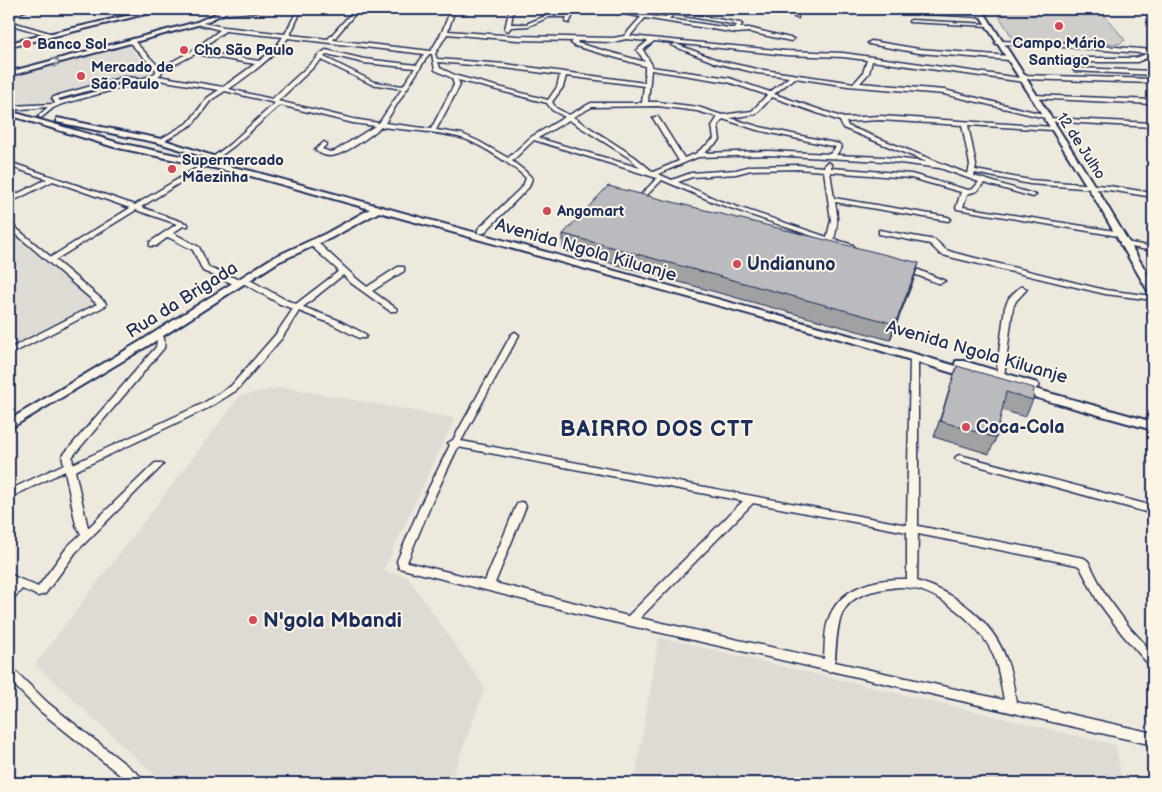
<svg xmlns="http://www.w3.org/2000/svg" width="1162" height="792" font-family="'Balsamiq Sans',sans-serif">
<rect width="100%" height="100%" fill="#eee9dd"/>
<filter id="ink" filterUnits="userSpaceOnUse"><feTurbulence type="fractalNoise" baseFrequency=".02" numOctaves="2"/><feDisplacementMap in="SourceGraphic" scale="10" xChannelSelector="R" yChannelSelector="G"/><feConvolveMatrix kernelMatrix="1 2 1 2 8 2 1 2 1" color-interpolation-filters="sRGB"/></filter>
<g filter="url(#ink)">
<path fill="#dedbd4" d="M128,45L151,71V75L51,105L18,107L9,105V77Z
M9,233L99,306L9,349Z
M282,387L455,418L383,571L407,576L485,688L450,783H163L35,664L240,396Z
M659,637L1116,745L1122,783H634Z"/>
<path fill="#cfcdca" stroke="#757e94" d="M1012,9L1091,12L1104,15L1125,40L1119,44L1028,42L1012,37L997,13Z"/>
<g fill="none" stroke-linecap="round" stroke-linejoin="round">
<g stroke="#1b2f5e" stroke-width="3">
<path id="street" d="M24,9H30L9,17V14Z
M262,9H279L277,10L228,14L226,13L228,12Z
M298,9H302L290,35L328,39L355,9H359L333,40L431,51L442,32L451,9H455L448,31L517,36L613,38L624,36L641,17L601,10L599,9H608L664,18L673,11L740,23L742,24L740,28H749L794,39L791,41L749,32L736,33L645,18L630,36L786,51L843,53L1020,78V76L1022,75L1153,79V83L1026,79L1027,80L1024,82L872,61L869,73L860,83L944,90L1047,115L1048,116L1045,118L944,94L848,86L795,78L774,94L844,118L880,116L1054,127L1055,128L1052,130L968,125L976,165L975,170L1030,180L1109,186L1153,193V197L1109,190L1030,184L975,173L974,176L1036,195L1033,197L984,183L977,191L967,194L963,207L1121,232L1122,234L1118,236L957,209L956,208L961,192L911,178L830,172L834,198L948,217L951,219L948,221L835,202C838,216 838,226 834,239L853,245L854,247L850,249L716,203L662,180L641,201H637V199L657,178L534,140L512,161L526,172L532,178L529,187L484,233H478V229L523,186L526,178C513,165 476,141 458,137C433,131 407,130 381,127C372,135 343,156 330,156C325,156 319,153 315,150L324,142L327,144L322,149L330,152L335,151L375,126L353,123L280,105L234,146L215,160L212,158L213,157L230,144L275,103L225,91L211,100L193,124L161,143L158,141L159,140L189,122L207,98L219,90L153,79L62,104L53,108L41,118L38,116L48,107L9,110V106L54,104L55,103L52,98L59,95L124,77L136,78V80L151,76L156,72V70L130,43V41H134L160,68L192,51L220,30L197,24V22L224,27L285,34ZM674,14L737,25L735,28H729L669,19ZM225,31L283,37L275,48L259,61L198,51ZM447,34L517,40L573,41L571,43L575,46L645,66V83L505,64L437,59L435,54ZM288,38L424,54L417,65L364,59L326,50L317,56V58L272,99L229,89C250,74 272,59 288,38ZM626,39L648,41L637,50L645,62L577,43L578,41L613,42ZM654,41L786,55L843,57L867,60L863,73L854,83L757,69L720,61L676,44L671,45L716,63L757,73L789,77L770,92L729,78L651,67L652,65L643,50ZM195,54L255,64L223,87L158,76L161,74L162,71ZM327,54L364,63L415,68L403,86L374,82L324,57ZM429,54H432L435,70L452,78L454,85L431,129L385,123ZM321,60L371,84L402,89L379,123L353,119L278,101ZM438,62L505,68L560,75L557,87L548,100L457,76L440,68ZM651,70L728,82L767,95L752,111L722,115L698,107L658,102H648ZM566,76L644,86L642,103H591L569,115L556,108L552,102L563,87ZM458,80L547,103L552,110L565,117L531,137L508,158L478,141L462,134L436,130L460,85ZM124,81H134L60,101L58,99ZM772,97L840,121L843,128L927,162L884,157L836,155L842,147L839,144L760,127L730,118L756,114ZM658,106L697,111L718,117L712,126L714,139L695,154L684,158L658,117H654L653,118L679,161L653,172L635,157L573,117L592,107ZM723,119L757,130L836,147L830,154L768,151L704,153L720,140L718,126ZM569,120L631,159L640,168L538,138ZM880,120L962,125L970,165L968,174L848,126L846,122ZM768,155L884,161L940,168L979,182L973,189L968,190L911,174L831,168V164L828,162L825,164L824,167L797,165L751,166L736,170L691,173L672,180L658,174L698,157ZM797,169L824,171L831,220L827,237L720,201L678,182L692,177L736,174L751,170Z
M572,9H576L569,23L565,22L567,17H549L529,26L511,27L508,31L505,29L509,11L513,12L511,24H526L548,15H569Z
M792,9H796L798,18L794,17Z
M854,9L983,15L985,16L983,17L856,10Z
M911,20L989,24L991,25L989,26L909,22V21Z
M9,21L53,34L54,35L49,36L9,24Z
M871,41L919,49L1009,56L1012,58L1009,60L919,53L869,44L868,43Z
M998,41L1065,43L1153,50V54L1065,47L996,44L995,43Z
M1149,53L1152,55L1151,56L1137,62H1072L1069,60L1072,58H1136Z
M1076,68L1153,71V75L1074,71V69Z
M1033,95L1153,100V104L1031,98V96Z
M1047,118L1153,123V127L1045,121L1044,120Z
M208,161L210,162V164L141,207L188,224V226H183L173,233L199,247L209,268L240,280V278H246L286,300L296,304L339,271L309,244L308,242L312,240H315L357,279L367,287L398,267H404V271L372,291L397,309L396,311H390L351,283L343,275L303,307L338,320L365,334L366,336L365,338H359L332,324L299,311L282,338L237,390L208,408L75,471L88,528L155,463H161L163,465L76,552L45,594L38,596L22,589L13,599L9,600V589L13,585L9,583V574L38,587L68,546L81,534L76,525L65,471L9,498V490L64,464L62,456L64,454L156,347L157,340L154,335L155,333L158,332C165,334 165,342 164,348L72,457L73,464L202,404L231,386L276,334L293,309L280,304L243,283L242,285H236L203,271L193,250L168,237L156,246H150V242L177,224L136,210L55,260L105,302L106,304L105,306L9,355V349L97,304L9,228V223L11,224L51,257L130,208L53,181L9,203V198L47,179L9,166V162L135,205Z
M879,230L935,240L946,250L955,253L1105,290L1153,296V300L1105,294L950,257L940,254L930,244L879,234Z
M1120,241L1153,247V251L1120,245Z
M903,266H909L945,281L941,283H938L903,270Z
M1020,287H1023L1027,289L1016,301L1013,307L1004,376L1000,379L996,376L1005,307L1009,298Z
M515,332L519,335L461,441L907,525L910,357L914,354L917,355L918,357V526L1084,558L1088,561L1105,594L1130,628L1153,653V666L1149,665L1122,634L1097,600L1080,567L1077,565L918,534L917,581C957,593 993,621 1007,661C1012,674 1014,688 1016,702L1153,733V745L831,671L829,672L825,670L596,618L399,568L397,561L422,502L450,445L448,443L453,440L511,335ZM458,447L743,501L628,616L495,583L526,506L524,503L521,502L518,503L516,506L485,581L407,562L432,502ZM753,503L907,532V579C875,578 838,587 828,621C824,633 825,647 824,659L640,618ZM899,587C935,586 979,623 993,654C999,669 1001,685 1004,700L835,662C838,609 841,593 899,587Z
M960,455L1153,506V514L957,460L955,458L957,456Z
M9,668L13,669L48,703L144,779L146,783H130L40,711L9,680Z"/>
</g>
<g stroke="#1b2f5e" stroke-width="4">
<path id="secondary" d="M156,9H166L9,47V43Z
M226,9H234L201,24L9,76V72L197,22Z
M976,9H982L1103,199L1153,283V294L1148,291L1095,199Z
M9,111L119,143L251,171L870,341L956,366L955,364L956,361H964L1037,383L1039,386L1035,389L1153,422V430L1016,392L1014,389L1019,386L973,372L974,374L973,377L969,378L862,345L379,212L331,238L278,262L149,345L9,429V420L141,341L272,258L325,234L370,209L247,175L114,147L9,115Z
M57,118L161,139L219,158L215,160L159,143L57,122Z"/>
</g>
<use href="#street" fill="#fcf5e5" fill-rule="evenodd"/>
<use href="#secondary" fill="#fcf5e5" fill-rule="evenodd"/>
</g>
<path fill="#a0a1a3" stroke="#1b2f5e" d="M563,234L914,279L890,340L563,250Z
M957,366L1033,400L1025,417L1002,410L996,438L989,454L934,437Z"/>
<path fill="#828385" stroke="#1b2f5e" d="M919,263L914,279L890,340L895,324Z"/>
<path fill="#babbbe" stroke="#1b2f5e" d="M608,186L919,263L895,324L563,234Z
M957,366L1034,388L1033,400L1006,392L996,438L940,421Z"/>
<defs><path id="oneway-chevron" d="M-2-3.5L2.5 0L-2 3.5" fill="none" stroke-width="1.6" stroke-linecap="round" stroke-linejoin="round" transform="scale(1.25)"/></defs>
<use stroke="#8c92a2" href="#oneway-chevron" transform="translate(56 62) rotate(-15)"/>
</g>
<g fill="#d1495b" stroke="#fcf5e5" stroke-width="2">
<circle cx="1059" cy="26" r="5"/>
<circle cx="27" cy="44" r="5"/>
<circle cx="184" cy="50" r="5"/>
<circle cx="81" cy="76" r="5"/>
<circle cx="172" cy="169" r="5"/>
<circle cx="547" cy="211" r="5"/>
<circle cx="737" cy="264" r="5"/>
<circle cx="966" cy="427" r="5"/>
<circle cx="253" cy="620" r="5"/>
</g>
<g text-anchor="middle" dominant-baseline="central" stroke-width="4" stroke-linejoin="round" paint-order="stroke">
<g font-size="15" font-weight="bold" fill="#1b2f5e" stroke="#fcf5e5" text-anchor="start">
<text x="1059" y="43" text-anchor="middle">Campo Mário<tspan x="1059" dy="17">Santiago</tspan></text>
<text x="37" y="44">Banco Sol</text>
<text x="194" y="50">Cho São Paulo</text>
<text x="91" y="67">Mercado de<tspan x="91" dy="17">São Paulo</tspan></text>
<text x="182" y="160">Supermercado<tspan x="182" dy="17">Mãezinha</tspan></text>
<text x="557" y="211">Angomart</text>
</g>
<g font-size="15" fill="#1b2f5e" stroke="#fcf5e5">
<text transform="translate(1081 146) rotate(57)">12 de Julho</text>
</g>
<g font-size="18" fill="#1b2f5e" stroke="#fcf5e5">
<text transform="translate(586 250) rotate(16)">Avenida Ngola Kiluanje</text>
<text transform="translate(182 300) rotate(-32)">Rua da Brigada</text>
<text transform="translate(977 352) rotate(16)">Avenida Ngola Kiluanje</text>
</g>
<g font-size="18" font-weight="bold" fill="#1b2f5e" stroke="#fcf5e5" text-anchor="start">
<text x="747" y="264">Undianuno</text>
<text x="976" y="427">Coca-Cola</text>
</g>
<g font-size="21" font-weight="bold" fill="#1b2f5e" stroke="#fcf5e5" text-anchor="start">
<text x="263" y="620">N'gola Mbandi</text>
</g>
<g font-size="22" font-weight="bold" letter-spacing="1" fill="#1b2f5e" stroke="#fcf5e5">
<text x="657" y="429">BAIRRO DOS CTT</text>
</g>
</g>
<rect width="1162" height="792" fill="none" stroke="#fcf5e5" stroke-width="30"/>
<rect x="15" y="15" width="1132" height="762" fill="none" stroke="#1b2f5e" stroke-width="2" filter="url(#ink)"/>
</svg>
